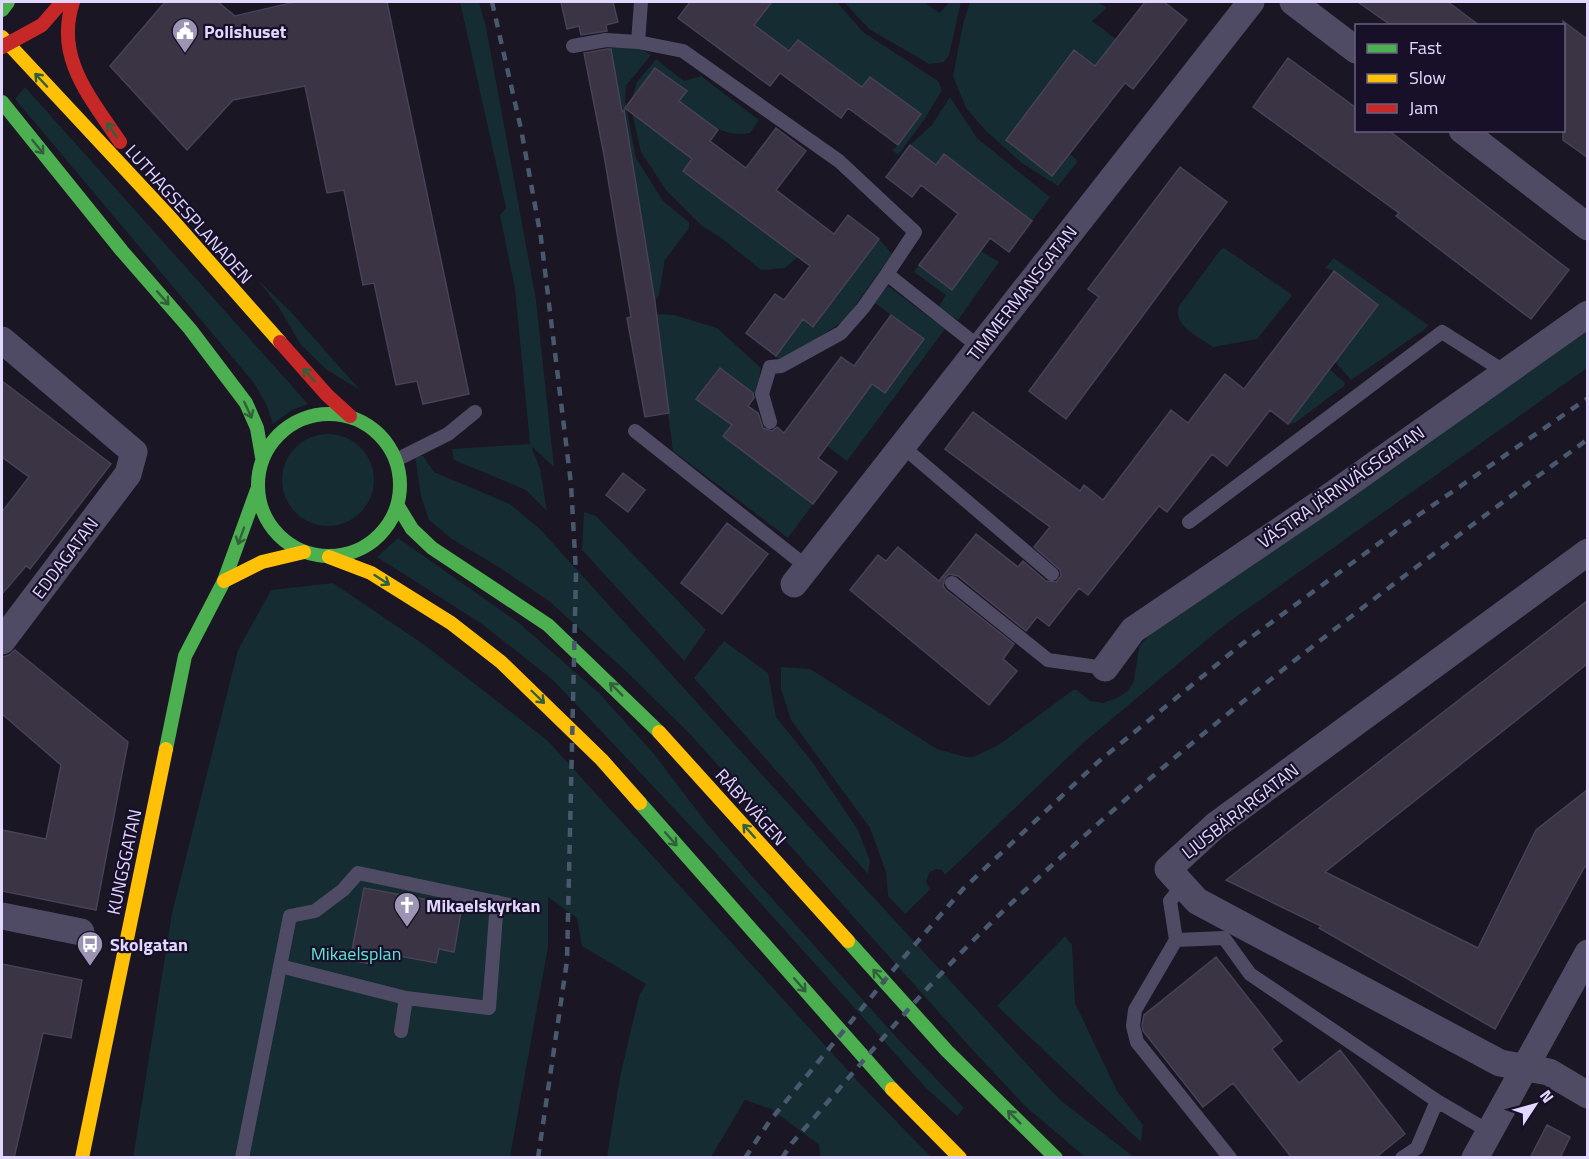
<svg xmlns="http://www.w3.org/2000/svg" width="1589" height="1159" font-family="'Titillium Web',sans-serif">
<rect width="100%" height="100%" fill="#1a1623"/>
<path fill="#142c32" d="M460,2H479L486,27L536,300L554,467L531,446L540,469L547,511L526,490L454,460L452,449L530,444L515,289L500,215L506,208Z
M772,2H837L863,32L938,81L942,90L924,120L898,155L892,150L898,145L921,114L870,77L862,87L798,40L787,55L781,45L754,25L752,5L763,14Z
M844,2H924L940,13L949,2H961L949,55L944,62L929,64L869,29Z
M970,2H1098L1107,8L1092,21L1116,39L1099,62L1123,86L1074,50L1006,140L1052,176L1070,154L1078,161L1058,186L1022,163L986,131L966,108L953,76L963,24Z
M610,48H639L651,55L626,86L625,101L636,158L663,201L689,222V228L665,260L659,294L655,302Z
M656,59L684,81L701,76L759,120L750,133C720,139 701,117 679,101L686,90L655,68L640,88L692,159L798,257L785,268L761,270L720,237L702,226L666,190L641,152L630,103L637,82Z
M25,87L308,404L292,410L273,424L267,406L254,383L15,99Z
M950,97L977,138L1050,197L1032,221L944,155L936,165L910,145L932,125Z
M879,239L892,254L845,320L794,354L778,359L776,356L803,319L814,327Z
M1224,248L1291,294V297L1257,339L1213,347C1199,337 1172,326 1179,306L1221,249Z
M981,251L999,262L958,320L938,308L946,295L914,272L919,265L952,290Z
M1334,258L1428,325L1425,329L1351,380L1335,362L1334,271L1325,268Z
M257,279L290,311L360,390L327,370L301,345L278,306Z
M888,286L945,329L847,461L827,446L872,384L885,392L924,339L875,303Z
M655,314L674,315L717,328L761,368L756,395L720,368L696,399L732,425L724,437L813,504L788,538L673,451Z
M1587,321V368L1226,624L1083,743L945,875L942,870L936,869L930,872L926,881L930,890L905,914L888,896L886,872L870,828L791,720L781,689V667L810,669L937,749L966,757H974L1000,744L1073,690H1077L1090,701L1103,703L1119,697L1128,691L1134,681L1139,647L1154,630Z
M1329,369L1345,383L1344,386L1295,423L1288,424Z
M282 480a46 46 0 1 1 92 0a46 46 0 1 1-92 0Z
M415,456H423L434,472L510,504L541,530L851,873L1059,1099L1134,1157H1085L1025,1106L969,1046L690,734L628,673L549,601L500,568L452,539L429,520L421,496Z
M584,512L596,516L706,630L684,661L582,550Z
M398,538L519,623L599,693L654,754L708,825L751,875L899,1040L964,1108L957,1116L926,1088L713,850L554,681L482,624L377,557Z
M333,583L426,646L547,740L863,1087L931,1157H820L819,1145L771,1109L745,1100L711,1157H607L620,1077L639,996L646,984L582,946L577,918L548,897V947L510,1157L133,1158L172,913L238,650L271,590Z
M724,641L768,673L776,717L813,763L858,830L870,861L868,874L694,678Z
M1065,936L1072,945L1075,1003L1117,1091L1143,1125L1141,1142L997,1006Z"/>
<path fill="#3a3445" stroke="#484157" stroke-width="1.5" d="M165,2H218L235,16L295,2H387L469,394L423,404L417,381L396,385L374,283L363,285L344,190L327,193L305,86L233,100L187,150L110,66Z
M561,2H613L618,22L606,25L607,31L581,35L579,26L567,29Z
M690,2H772L754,25L789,51L798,40L862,87L870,77L921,114L898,145L848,108L841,118L780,73L770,86L678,18Z
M1145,2H1164L1187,20L1133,89L1125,83L1052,176L1006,140L1074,50L1095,66Z
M1358,2H1448L1480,26H1392Z
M1563,21L1587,39V157L1563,140Z
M607,49H611L622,112L624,110L655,302L669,413L645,417L627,318L631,317L604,155L584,53Z
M1288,58L1356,108V130H1388L1569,270L1531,319L1396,216L1399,213L1253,107Z
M655,68L687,91L679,101L718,130L710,141L746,168L776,128L806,151L776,190L834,234L848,215L879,239L813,327L803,319L776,356L746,333L775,294L784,300L810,266L683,171L692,159L625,108Z
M910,145L936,165L944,154L1032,221L1009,252L990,238L952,290L919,265L958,214L921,185L912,197L886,177Z
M1180,167L1227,202L1066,419L1029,391L1099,297L1088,289Z
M1334,271L1378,305L1288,424L1270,410L1227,466L1212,454L1167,512L1159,506L1088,595L1079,588L1049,626L1037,617L1026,631L958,576L949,574L945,578L943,586L946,590L1014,644L1003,659L1017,671L989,705L850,590L878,555L886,561L898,547L939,581L976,534L1018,567L1023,561L1046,581L1056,582L1061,576L1060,570L1034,547L1050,527L945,449L973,412L1080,491L1084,485L1103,500L1171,410L1188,423L1225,374L1244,389Z
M891,315L924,339L885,393L872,384L818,458L837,472L813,504L723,436L732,425L696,399L720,368L753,393L754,398L748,406L758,413L763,428L772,431L777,427L784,433L841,357L854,366Z
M2,381L111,464L30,569L26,566L2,594V512L29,477L2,457Z
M623,473L645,490L628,512L606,495Z
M727,523L768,554L722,614L681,583Z
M1587,601V664L1325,872L1478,948L1536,830L1587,790V865L1584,868L1495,1029L1319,928L1321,926L1226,880Z
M15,650L128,742L96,910L2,891V830L46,839L61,765L2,714V657L9,655Z
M364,888L462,906L454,952L439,949L436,963L373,951L371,964L350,960Z
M1216,957L1282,1041L1272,1049L1299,1083L1340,1050L1405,1134L1375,1158H1292L1233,1083L1203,1107L1143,1031L1142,1025L1144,1015Z
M2,964L82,980L71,1038L43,1033L14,1158H2Z
M1547,1125L1570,1137L1560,1158H1530Z"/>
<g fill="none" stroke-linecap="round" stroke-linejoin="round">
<path stroke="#504b64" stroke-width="14" d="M638,42L641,2
M573,46L606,40L638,42L683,51L839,161L915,232L887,274
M770,422L762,394L770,367L781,366L841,333L863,308L887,274L979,347
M635,431L807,567
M902,446L1052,574
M396,460L448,434L475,412
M1189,522L1442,332L1505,372
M952,583L1048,660L1105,668
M1176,940L1170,901L1183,885
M280,966L406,998L401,1031
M406,998L489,1008L497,902
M242,1158L290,916L315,911L343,890L358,873L514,906
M1230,1158L1137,1042L1133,1026L1135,1010L1176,940L1224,938L1250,974L1437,1101L1490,1132
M1402,1158L1417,1148L1437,1101"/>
<path stroke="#504b64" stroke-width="27" d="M1293,2L1356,50
M1462,130L1588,227
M2,340L134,452L128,474L2,641
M1588,552L1216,825L1168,869L1197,901L1500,1063L1549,1072L1588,1095
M794,584L1251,2
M1105,668L1133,630L1325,500L1588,314
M2,916L81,932
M1475,1158L1588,953"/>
<path stroke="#4caf50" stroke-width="14" d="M2,10L8,2
M2,102L122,251L190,329L246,403L257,428L262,457
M258 485a71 71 0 1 1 142 0a71 71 0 1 1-142 0Z
M398,506L412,529L432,548L548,625L659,732
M166,749L185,656L224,581L257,490
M640,803L892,1089
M848,941L947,1051L1056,1158"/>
<path stroke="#ffc107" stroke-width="14" d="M2,37L167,214L280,342
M329,557L371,573L451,623L501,662L602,760L640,803
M224,581L262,562L304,552
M659,732L848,941
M892,1089L960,1158
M82,1158L166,749"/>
<path stroke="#c62828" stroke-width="14" d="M73,2C54,58 91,98 120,142
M2,47L42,25L62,2
M280,342L327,395L350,416"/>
<path stroke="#48586e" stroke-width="4.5" stroke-dasharray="9 8" stroke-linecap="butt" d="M492,2L521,129L541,238L571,484L576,573L567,961L538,1158
M745,1158L769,1122L899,963L963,889L1098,762L1242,644L1397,530L1588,398
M782,1158L792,1143C858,1068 921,990 993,921C1176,743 1383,591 1588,439"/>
</g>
<defs><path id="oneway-shaft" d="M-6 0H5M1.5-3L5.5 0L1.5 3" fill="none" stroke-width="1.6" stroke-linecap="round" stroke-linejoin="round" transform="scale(1.5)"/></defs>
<g stroke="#32603c">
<use href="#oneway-shaft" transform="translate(41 80) rotate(-133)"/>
<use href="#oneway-shaft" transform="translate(112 130) rotate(-123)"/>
<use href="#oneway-shaft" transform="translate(38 147) rotate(51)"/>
<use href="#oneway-shaft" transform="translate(163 298) rotate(49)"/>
<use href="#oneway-shaft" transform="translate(309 375) rotate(-132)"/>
<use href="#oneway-shaft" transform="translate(248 410) rotate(65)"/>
<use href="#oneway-shaft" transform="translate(241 536) rotate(110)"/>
<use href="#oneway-shaft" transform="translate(382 580) rotate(33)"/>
<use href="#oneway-shaft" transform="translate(616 689) rotate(-135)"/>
<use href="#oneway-shaft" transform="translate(538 697) rotate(44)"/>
<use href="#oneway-shaft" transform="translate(749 831) rotate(-132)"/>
<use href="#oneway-shaft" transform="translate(671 839) rotate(49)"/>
<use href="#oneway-shaft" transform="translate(879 976) rotate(-132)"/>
<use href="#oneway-shaft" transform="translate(800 985) rotate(49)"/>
<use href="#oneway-shaft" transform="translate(1014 1117) rotate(-135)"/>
</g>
<defs>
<g id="civic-pin" transform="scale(1.35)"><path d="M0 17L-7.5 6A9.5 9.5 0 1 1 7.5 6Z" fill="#9c94b2" stroke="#181029"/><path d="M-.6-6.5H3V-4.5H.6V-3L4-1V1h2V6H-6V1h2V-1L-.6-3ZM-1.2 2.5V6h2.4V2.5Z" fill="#fff"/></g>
<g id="church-pin" transform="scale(1.35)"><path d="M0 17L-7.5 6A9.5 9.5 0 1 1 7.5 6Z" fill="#9c94b2" stroke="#181029"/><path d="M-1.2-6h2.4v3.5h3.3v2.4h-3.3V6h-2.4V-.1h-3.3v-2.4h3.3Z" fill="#fff"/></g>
<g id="bus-pin" transform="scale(1.35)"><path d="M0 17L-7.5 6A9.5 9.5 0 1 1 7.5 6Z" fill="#9c94b2" stroke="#181029"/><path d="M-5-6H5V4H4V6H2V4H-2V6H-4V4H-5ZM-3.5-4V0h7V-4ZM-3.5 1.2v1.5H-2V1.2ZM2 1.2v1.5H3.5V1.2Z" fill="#fff"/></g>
</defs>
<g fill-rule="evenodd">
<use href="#civic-pin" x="185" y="31"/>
<use href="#church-pin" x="407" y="905"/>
<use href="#bus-pin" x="90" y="944"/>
</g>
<g text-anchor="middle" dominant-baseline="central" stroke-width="4.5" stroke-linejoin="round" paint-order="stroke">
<g font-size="18" font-weight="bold" fill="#e2d8ff" stroke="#181029" text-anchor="start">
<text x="204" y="31">Polishuset</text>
<text x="426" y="905">Mikaelskyrkan</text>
<text x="110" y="944">Skolgatan</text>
</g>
<g font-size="18" fill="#e2d8ff" stroke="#181029">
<text transform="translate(189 214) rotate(48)">LUTHAGSESPLANADEN</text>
<text transform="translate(1022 293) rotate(-52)">TIMMERMANSGATAN</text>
<text transform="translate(1341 487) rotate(-35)">VÄSTRA JÄRNVÄGSGATAN</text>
<text transform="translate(65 558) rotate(-53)">EDDAGATAN</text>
<text transform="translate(751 807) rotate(48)">RÅBYVÄGEN</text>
<text transform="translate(1240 811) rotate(-38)">LJUSBÄRARGATAN</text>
<text transform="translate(124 862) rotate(-78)">KUNGSGATAN</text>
</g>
<g font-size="18" fill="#61e3d5" stroke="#181029">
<text x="356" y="953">Mikaelsplan</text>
</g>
</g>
<rect width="1589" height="1159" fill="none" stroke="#e2d8ff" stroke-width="6"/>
<rect x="1355" y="24" width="210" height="108" fill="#181029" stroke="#69607f" stroke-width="1.5"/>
<rect x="1367" y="44" width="30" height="9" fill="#4caf50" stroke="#69607f" stroke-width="1.5"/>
<text x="1409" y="54" font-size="18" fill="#e2d8ff">Fast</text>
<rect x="1367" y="74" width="30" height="9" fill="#ffc107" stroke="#69607f" stroke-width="1.5"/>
<text x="1409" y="84" font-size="18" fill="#e2d8ff">Slow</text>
<rect x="1367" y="104" width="30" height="9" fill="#c62828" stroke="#69607f" stroke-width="1.5"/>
<text x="1409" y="114" font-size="18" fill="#e2d8ff">Jam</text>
<g transform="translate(1535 1105) rotate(54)" stroke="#181029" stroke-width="4.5" paint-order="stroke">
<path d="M0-4.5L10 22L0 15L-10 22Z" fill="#e2d8ff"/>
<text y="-9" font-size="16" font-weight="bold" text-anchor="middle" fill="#e2d8ff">N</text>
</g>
</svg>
